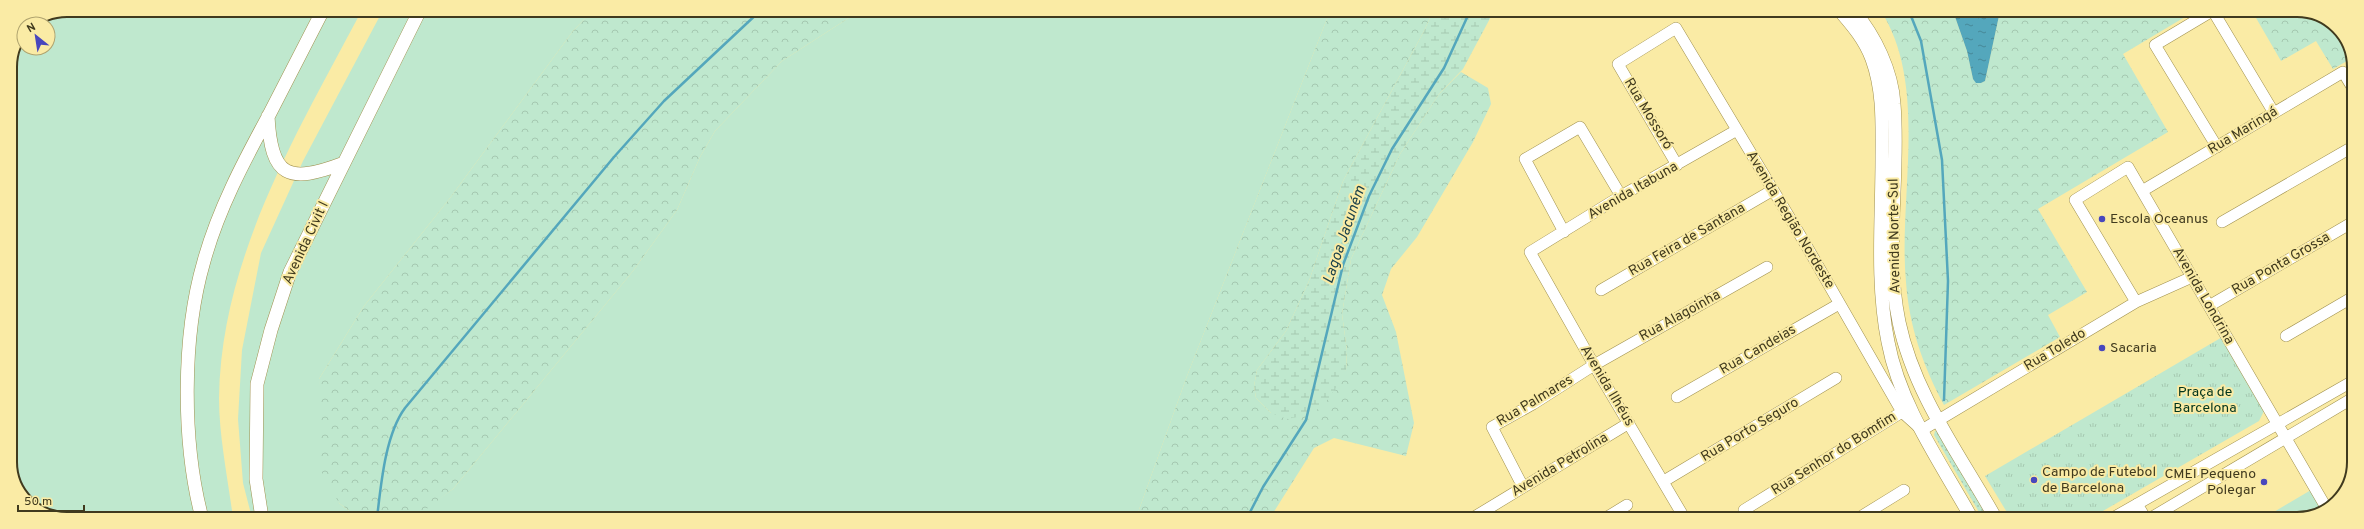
<svg xmlns="http://www.w3.org/2000/svg" width="2364" height="529" font-family="Overpass,sans-serif">
<defs>
<pattern id="forest-crowns" width="20" height="18" patternUnits="userSpaceOnUse"><rect width="20" height="18" fill="#bfe8ce"/><path d="M2 6a3 3 0 1 1 6 0M12 15a3 3 0 1 1 6 0" fill="none" stroke="#a5c8b0"/></pattern>
<pattern id="wetland-marsh" width="20" height="14" patternUnits="userSpaceOnUse"><rect width="20" height="14" fill="#bfe8ce"/><path d="M1 5h8M5 5V1M11 12h8M15 12V8" fill="none" stroke="#a5c8b0"/></pattern>
<pattern id="park-tufts" width="24" height="20" patternUnits="userSpaceOnUse"><rect width="24" height="20" fill="#bfe8ce"/><path d="M3 7l-1-3M5 7V3M7 7l1-3M15 17l-1-3M17 17v-4M19 17l1-3" fill="none" stroke="#a5c8b0"/></pattern>
<pattern id="garden-dots" width="8" height="8" patternUnits="userSpaceOnUse"><rect width="8" height="8" fill="#bfe8ce"/><path d="M2 2h.1M6 6h.1" fill="none" stroke="#a5c8b0" stroke-width="1.8" stroke-linecap="round"/></pattern>
<pattern id="water-ripples" width="26" height="14" patternUnits="userSpaceOnUse"><rect width="26" height="14" fill="#54a7bc"/><path d="M2 4q2-2 4 0t4 0M15 11q2-2 4 0t4 0" fill="none" stroke="#478998"/></pattern>
</defs>
<rect width="100%" height="100%" fill="#faeba5"/>
<path fill="#bfe8ce" d="M67,10H362C298,131 221,257 219,398C219,437 228,479 233,518H55L24,500L10,470V66L24,33V48H48V24H33Z
M383,10H593L573,31L450,198L364,306L319,379L339,503L358,518H252L243,483L238,419L242,350L261,253L303,161Z
M861,10L1330,11L1187,376L1136,518H412L453,489L633,271L677,210L700,157L715,131L782,61Z
M2311,490L2322,511L2298,519H2262Z"/>
<path fill="url(#forest-crowns)" d="M593,10H861L782,61L715,131L700,157L677,210L633,271L453,489L416,517L358,518L339,503L321,471L319,379L364,306L450,198L573,31Z
M1330,11H1433L1424,31L1343,181L1309,281L1286,331L1257,370L1254,386L1256,398L1271,413L1346,370L1347,351L1342,314L1351,259L1400,154L1439,94L1461,72L1488,88L1491,104L1473,142L1417,237L1391,269L1382,295L1396,332L1414,423L1406,456L1334,438L1314,448L1270,518H1136L1187,376Z
M1881,11H1953L1967,51L1973,79L1981,83L1985,81L2000,11H2195L2123,54L2168,132L2038,209L2087,292L2048,315L2060,337L1944,405C1923,366 1909,326 1906,282C1898,196 1929,87 1881,11Z
M2252,11H2309L2340,29L2354,63V72L2347,61L2333,69L2316,41L2281,61Z"/>
<path fill="url(#wetland-marsh)" d="M1433,11H1494L1463,69L1439,94L1400,154L1351,259L1342,314L1347,351L1346,370L1341,381L1325,403L1312,414L1287,419L1271,413L1256,398L1254,386L1257,370L1286,331L1309,281L1343,181L1424,31Z"/>
<path fill="url(#park-tufts)" d="M2224,336L2265,409L2259,421L2089,519H2011L1985,476Z"/>
<path fill="url(#garden-dots)" d="M1935,431H1938L1989,519H1983L1934,435Z"/>
<path fill="url(#water-ripples)" d="M1953,11H2000L1985,81L1981,83H1976L1973,79L1967,51Z"/>
<g fill="none" stroke-linecap="round" stroke-linejoin="round">
<path stroke="#54a7bc" stroke-width="2.5" d="M1909,11L1921,41L1942,160L1948,281L1944,400
M377,518C381,485 385,435 405,408L614,157L664,101L761,10
M1247,518L1263,487L1306,420L1343,265L1369,196L1392,149L1444,68L1470,11"/>
<g stroke="#a0914e" stroke-width="12">
<path id="minor" d="M2212,11L2155,45L2217,147
M2213,11L2274,113
M1677,165L1618,64L1676,28L1806,245L1902,412L1922,430L2136,302L2192,277
M2142,191L2343,72L2354,90
M2222,222L2354,146
M1564,232L1525,159L1580,127L1621,196
M1601,290L1773,190
M2136,302L2075,200L2128,167L2327,509
M2209,306L2353,222
M2286,336L2353,297
M1677,397L1839,304
M1664,481L1836,378
M1523,487L1492,427L1533,404L1594,365L1767,267
M2137,504L2146,519
M1744,510L1902,412
M1471,519L1629,423
M1604,519L1627,505
M1685,519L1594,365L1530,252L1621,196L1737,130
M1857,519L1904,490
M2111,519L2353,381
M2149,519L2353,398"/>
</g>
<g stroke="#a0914e" stroke-width="14">
<path id="major" d="M1840,11C1853,26 1865,40 1872,59C1884,92 1882,126 1882,160C1882,220 1876,283 1888,342C1900,406 1941,463 1972,519
M1854,11C1875,36 1892,71 1894,104C1900,176 1884,250 1899,322C1914,394 1960,455 1996,519
M268,116C271,178 288,184 344,163
M202,518C182,442 182,336 204,261C218,210 244,161 269,115C287,80 305,45 323,10
M262,518L256,479L257,384L271,330L290,272L420,10"/>
</g>
<use href="#minor" stroke="#fff" stroke-width="11"/>
<use href="#major" stroke="#fff" stroke-width="13"/>
</g>
<g fill="#4847bd" stroke="#faeba5" stroke-width="1.5">
<circle cx="2102" cy="219" r="4"/>
<circle cx="2102" cy="348" r="4"/>
<circle cx="2034" cy="480" r="4"/>
<circle cx="2264" cy="482" r="4"/>
</g>
<g text-anchor="middle" dominant-baseline="central" stroke-width="4" stroke-linejoin="round" paint-order="stroke">
<g font-size="14" fill="#403a1e" stroke="#faeba5">
<text transform="translate(1648 114) rotate(59)">Rua Mossoró</text>
<text transform="translate(2243 131) rotate(-31)">Rua Maringá</text>
<text transform="translate(1633 191) rotate(-30)">Avenida Itabuna</text>
<text transform="translate(1790 220) rotate(59)">Avenida Região Nordeste</text>
<text transform="translate(1895 236) rotate(-91)">Avenida Norte-Sul</text>
<text transform="translate(1687 240) rotate(-30)">Rua Feira de Santana</text>
<text transform="translate(306 243) rotate(-65)">Avenida Civit I</text>
<text transform="translate(2281 264) rotate(-30)">Rua Ponta Grossa</text>
<text transform="translate(2203 296) rotate(60)">Avenida Londrina</text>
<text transform="translate(1680 316) rotate(-29)">Rua Alagoinha</text>
<text transform="translate(1758 350) rotate(-30)">Rua Candeias</text>
<text transform="translate(2055 350) rotate(-31)">Rua Toledo</text>
<text transform="translate(1607 386) rotate(59)">Avenida Ilhéus</text>
<text transform="translate(1535 401) rotate(-31)">Rua Palmares</text>
<text transform="translate(1750 430) rotate(-31)">Rua Porto Seguro</text>
<text transform="translate(1834 454) rotate(-32)">Rua Senhor do Bomfim</text>
<text transform="translate(1560 465) rotate(-31)">Avenida Petrolina</text>
</g>
<g font-size="14" fill="#403a1e" stroke="#faeba5" text-anchor="start">
<text x="2110" y="219">Escola Oceanus</text>
<text x="2110" y="348">Sacaria</text>
<text x="2042" y="472">Campo de Futebol<tspan x="2042" dy="16">de Barcelona</tspan></text>
<text x="2256" y="474" text-anchor="end">CMEI Pequeno<tspan x="2256" dy="16">Polegar</tspan></text>
</g>
<g font-size="14" fill="#00341c" stroke="#faeba5">
<text x="2205" y="392">Praça de<tspan x="2205" dy="16">Barcelona</tspan></text>
</g>
<g font-size="15" font-style="italic" fill="#1a404a" stroke="#faeba5">
<text transform="translate(1345 235) rotate(-71)">Lagoa Jacuném</text>
</g>
</g>
<path d="M0 0H2364V529H0ZM67 17H2297A50 50 0 0 1 2347 67V462A50 50 0 0 1 2297 512H67A50 50 0 0 1 17 462V67A50 50 0 0 1 67 17Z" fill="#faeba5" fill-rule="evenodd"/>
<path fill="none" stroke="#403a1e" stroke-width="2" d="M67 17H2297A50 50 0 0 1 2347 67V462A50 50 0 0 1 2297 512H67A50 50 0 0 1 17 462V67A50 50 0 0 1 67 17Z"/>
<g transform="translate(36 36) rotate(330)"><circle r="19" fill="#faeba5" stroke="#b0a46f"/>
<path d="M0-3L7 15L0 10L-7 15Z" fill="#4847bd"/>
<text y="-6" font-size="11" font-weight="bold" text-anchor="middle" fill="#403a1e">N</text>
</g>
<path d="M18 505v6h66v-6" fill="none" stroke="#403a1e" stroke-width="2"/>
<text x="24" y="505" font-size="12" fill="#403a1e" stroke="#faeba5" stroke-width="3" paint-order="stroke">50 m</text>
</svg>
